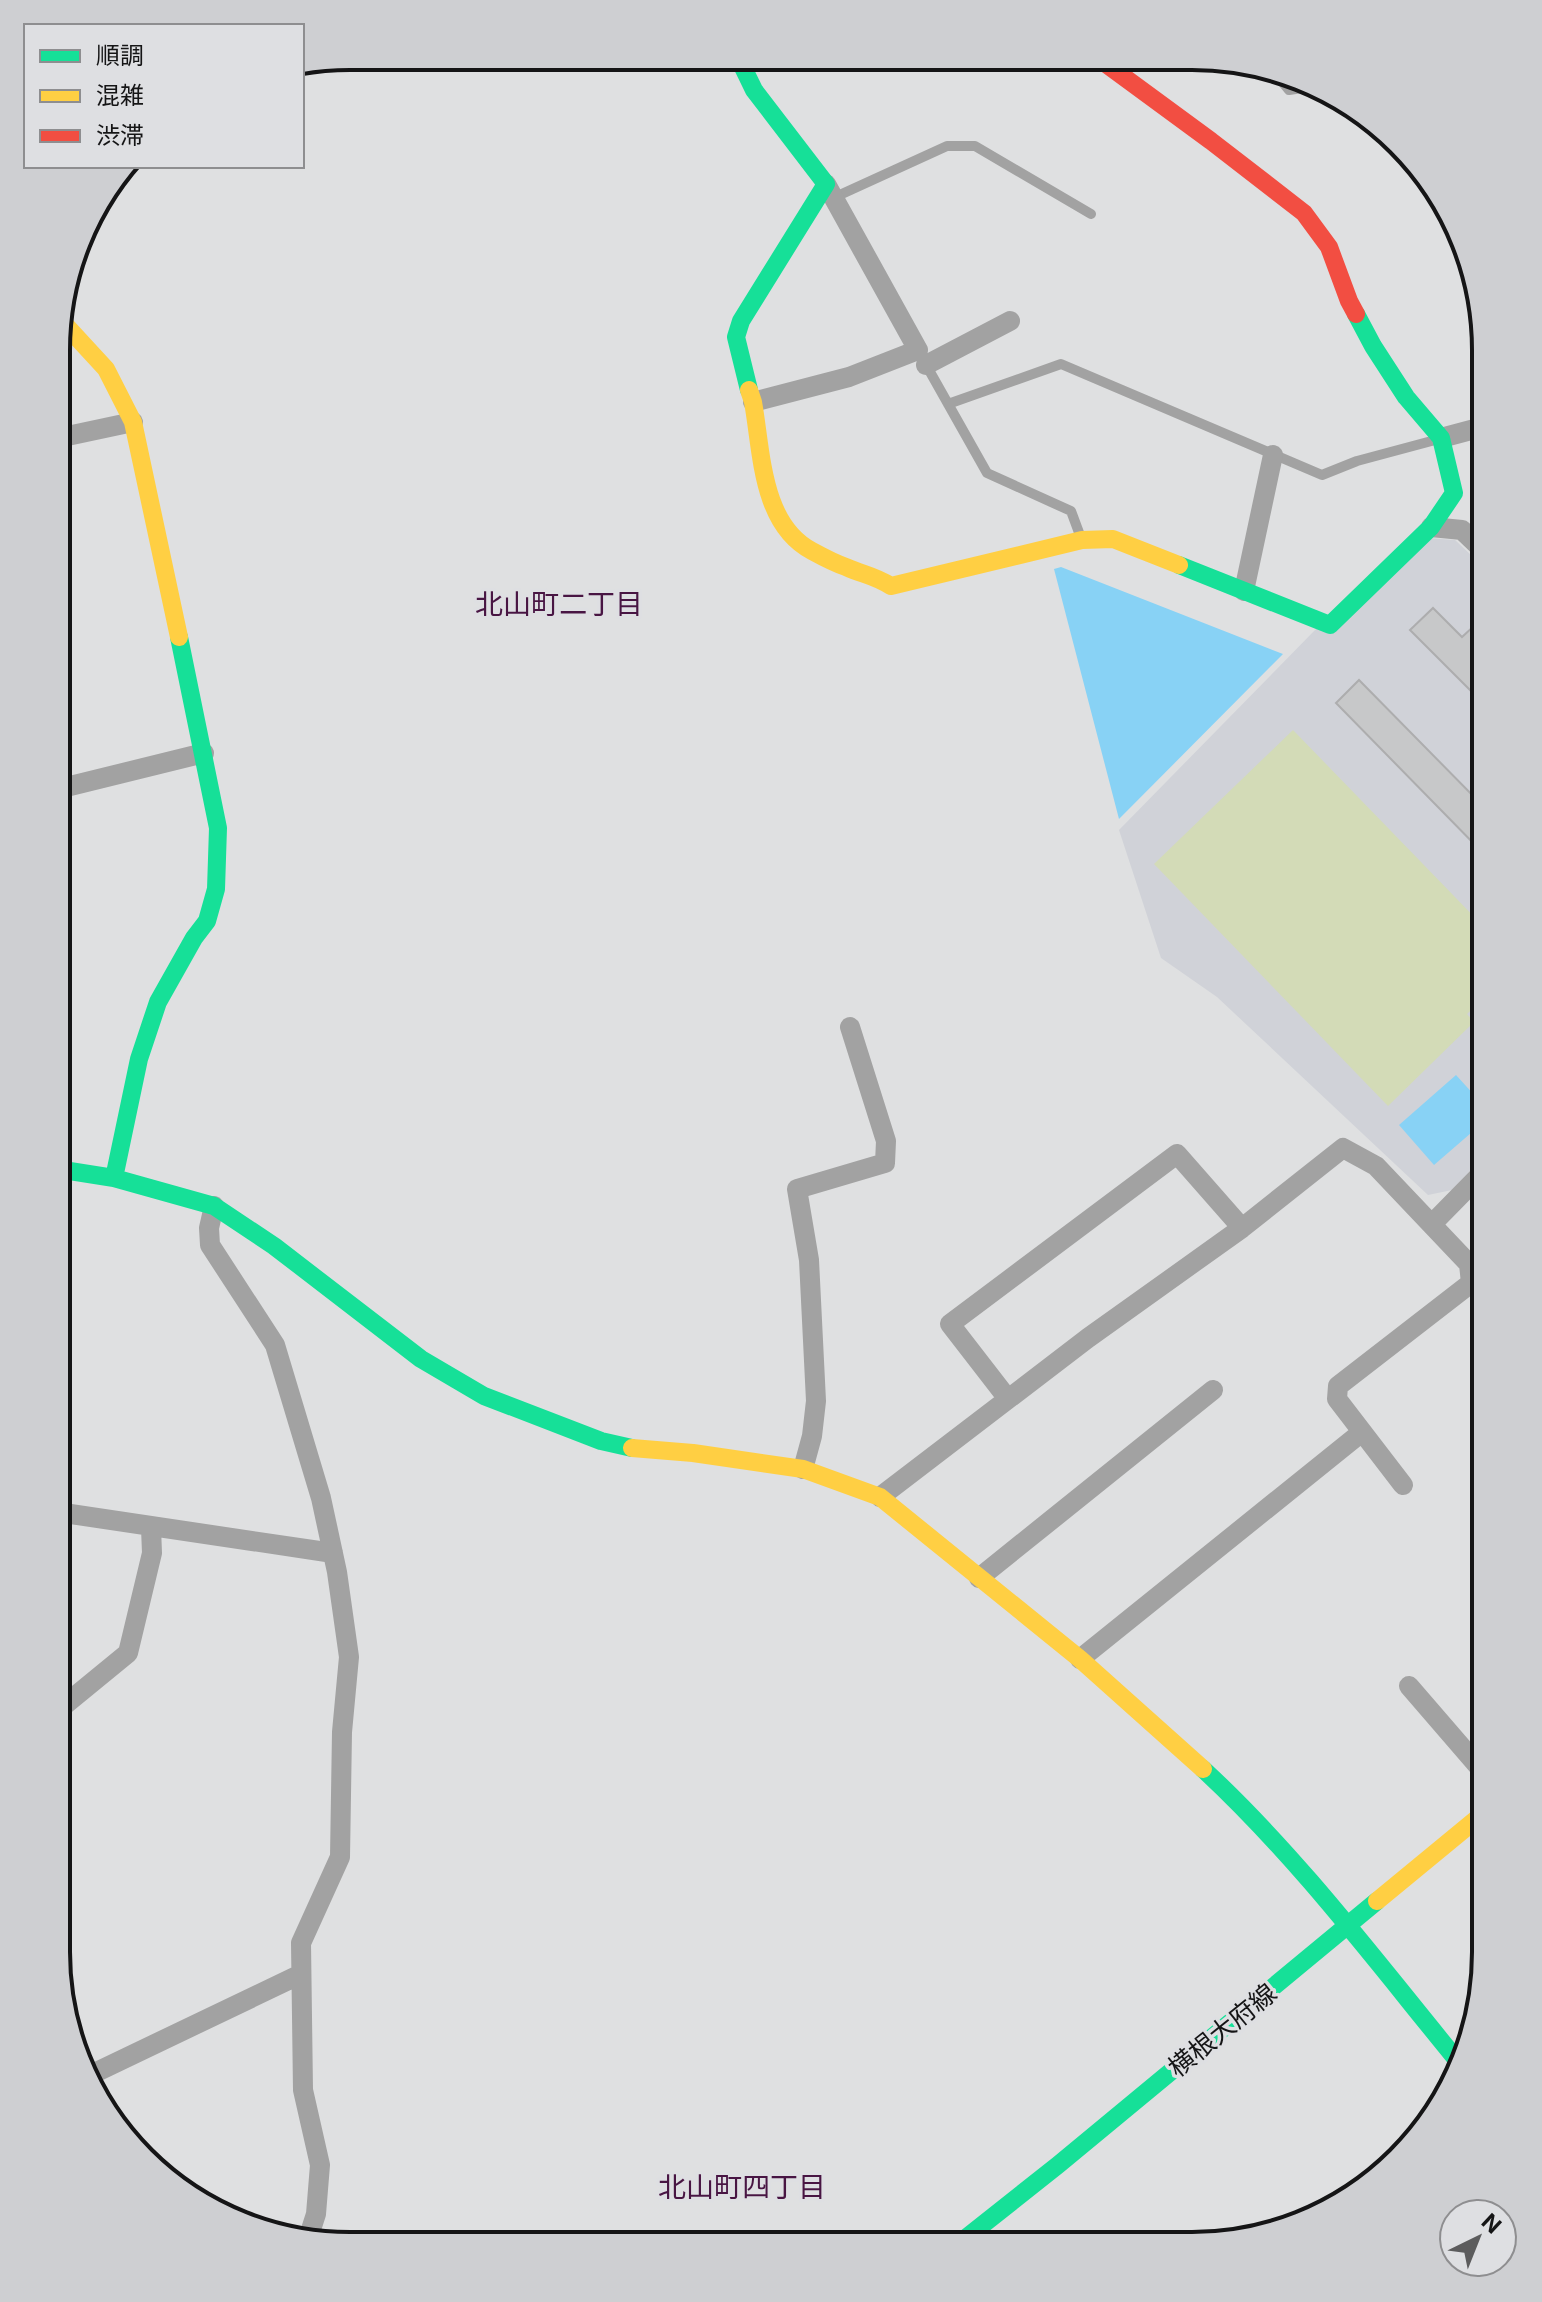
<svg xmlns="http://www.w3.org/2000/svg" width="1542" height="2302" font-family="Inter,'Noto Sans JP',sans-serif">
<rect width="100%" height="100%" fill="#dfe0e1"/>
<path fill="#d0d2d8" d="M1428,538L1455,540L1486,569V1154L1452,1190L1428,1195L1217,997L1161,958L1119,830L1315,630Z"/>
<path fill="#d3dbb7" d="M1293,730L1486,929V996L1467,1014L1474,1022L1388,1106L1154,864Z"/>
<path fill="#88d2f5" d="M1061,567L1283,654L1119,819L1054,569Z
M1456,1075L1486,1108V1120L1434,1165L1399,1125Z"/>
<path fill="#c7c8c9" stroke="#adadae" stroke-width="2" d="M1433,608L1462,637L1476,624L1486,633V649L1479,655L1486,663V706L1410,630Z
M1359,680L1486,809V856L1336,703Z"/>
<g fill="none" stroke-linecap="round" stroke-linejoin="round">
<path stroke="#a8a8a8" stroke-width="4" stroke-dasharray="8 4" stroke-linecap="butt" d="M302,68L334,59"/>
<path stroke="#a2a2a2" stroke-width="10" d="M1280,79L1289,90L1302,88
M833,198L947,146H975L1091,214
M925,363L987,473L1071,511L1081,538
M948,404L1061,364L1322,475L1357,461L1439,439"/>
<path stroke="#a2a2a2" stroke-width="20" d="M926,365L1010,321
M753,402L849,377L918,350L826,184
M58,438L133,422
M1441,438L1486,426
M1431,527L1462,530L1486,553
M1244,591L1273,455
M58,789L204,753
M214,1206L209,1228L210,1245L275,1345L321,1498L337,1572L349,1657L342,1732L340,1857L301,1943L303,2090L320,2165L316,2214L307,2242
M1432,1224L1486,1169
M1008,1399L950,1324L1177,1154L1242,1228
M803,1469L812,1436L816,1401L809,1260L797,1189L885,1163L886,1141L850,1027
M880,1497L1088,1338L1242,1228L1343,1148L1376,1166L1469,1264L1471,1283L1338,1386L1337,1399L1403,1485
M57,1512L333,1553
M979,1578L1213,1390
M1080,1659L1362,1432
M1409,1686L1485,1774
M56,1712L128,1653L152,1553L151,1528
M86,2077L301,1974"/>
<path stroke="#16e098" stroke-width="18" d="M738,57L754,90L826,184L741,321L736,337L749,390
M1179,565L1330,625L1431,527L1454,493L1441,438L1406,397L1373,346L1356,314
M57,1169L114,1178L214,1206L274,1246L421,1359L484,1396L601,1441L632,1448
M114,1178L139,1059L158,1002L194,938L207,921L216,889L218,828L179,637
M1203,1769C1299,1858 1378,1964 1461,2065
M957,2245L1058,2165L1377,1901"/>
<path stroke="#ffcf43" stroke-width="18" d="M59,318L106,369L133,422L179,637
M749,390L753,402C762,452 761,524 812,551C823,557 834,563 846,567C864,575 873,575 891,586L1082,540L1113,539L1179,565
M632,1448L693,1453L803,1469L880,1497L1080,1659L1203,1769
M1377,1901L1485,1812"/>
<path stroke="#f24e42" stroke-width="18" d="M1098,58L1211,141L1304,213L1329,247L1349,301L1356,314"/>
</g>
<g text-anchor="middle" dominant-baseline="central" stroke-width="7" stroke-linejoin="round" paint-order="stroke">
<g font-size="26" fill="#151516" stroke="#dedfe2">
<text transform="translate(1222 2030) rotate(-39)">横根大府線</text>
</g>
<g font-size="28" fill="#481543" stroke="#dedfe2">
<text x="559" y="604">北山町二丁目</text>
<text x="742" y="2187">北山町四丁目</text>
</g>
</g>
<path d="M0 0H1542V2302H0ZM350 70H1192A280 280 0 0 1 1472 350V1952A280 280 0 0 1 1192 2232H350A280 280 0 0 1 70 1952V350A280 280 0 0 1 350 70Z" fill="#cecfd2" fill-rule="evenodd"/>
<path fill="none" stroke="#151516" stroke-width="4" d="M350 70H1192A280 280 0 0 1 1472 350V1952A280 280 0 0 1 1192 2232H350A280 280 0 0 1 70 1952V350A280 280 0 0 1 350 70Z"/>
<rect x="24" y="24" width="280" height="144" fill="#dedfe2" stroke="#8e8e90" stroke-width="2"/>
<rect x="40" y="50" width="40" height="12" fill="#16e098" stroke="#8e8e90" stroke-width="2"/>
<text x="96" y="64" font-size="24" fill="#151516">順調</text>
<rect x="40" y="90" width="40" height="12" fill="#ffcf43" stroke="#8e8e90" stroke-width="2"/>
<text x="96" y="104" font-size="24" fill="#151516">混雑</text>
<rect x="40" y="130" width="40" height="12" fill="#f24e42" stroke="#8e8e90" stroke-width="2"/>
<text x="96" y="144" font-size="24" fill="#151516">渋滞</text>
<g transform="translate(1478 2238) rotate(43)"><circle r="38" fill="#dedfe2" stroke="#8e8e90" stroke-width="2"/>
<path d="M0-6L14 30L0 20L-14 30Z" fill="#5c5c5d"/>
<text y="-12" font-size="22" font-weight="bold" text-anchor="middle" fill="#151516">N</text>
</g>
</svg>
